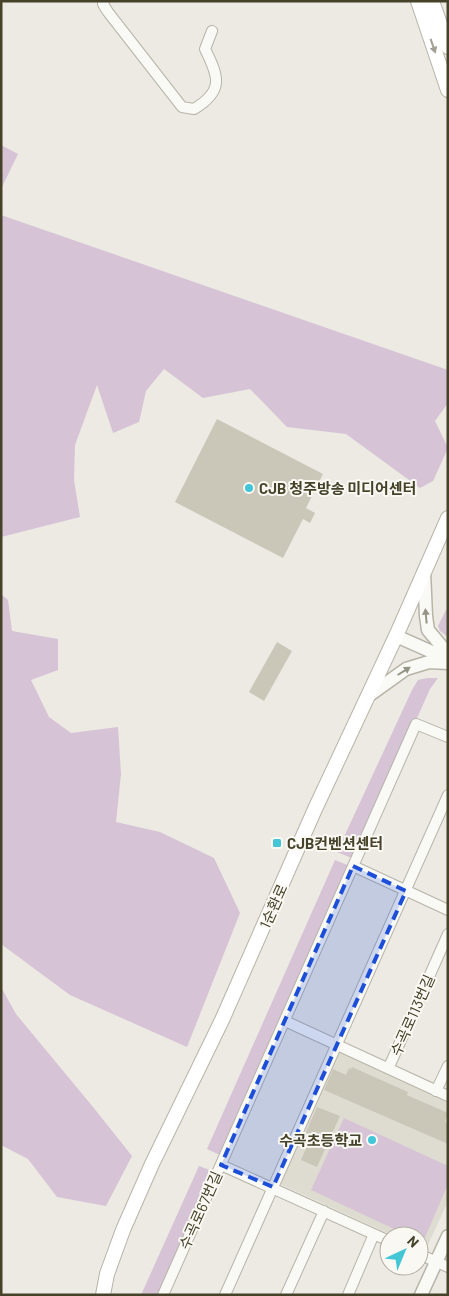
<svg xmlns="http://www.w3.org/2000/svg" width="449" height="1296" font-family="Barlow,'Noto Sans KR',sans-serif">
<rect width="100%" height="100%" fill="#eceae3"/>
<path fill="#dedcd1" d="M342,1053L448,1103V1201L428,1245L419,1247V1236H394L282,1185L279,1177L335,1055Z"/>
<path fill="#d6c3d6" d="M1,145L18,154L1,189Z
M1,215L448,370V403L435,421L448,448L433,481L420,488L346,434L287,427L250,389L203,398L164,369L146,391L139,422L113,433L97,385L75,445L74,480L80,517L1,537Z
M1,594L8,600L12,631L58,639V670L31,680L49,717L71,733L118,727L121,774L116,822L160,832L214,858L240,913L187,1047L70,995L1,944Z
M448,606V637L440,631L438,626Z
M427,678H438L430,689L354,859L337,852L412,690L418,680Z
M335,860L350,866L222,1156L207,1149Z
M1,987L16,1014L93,1107L132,1156L106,1206L57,1197L28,1159L1,1145Z
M344,1118L448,1166V1184L423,1242L419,1240V1236H409L311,1190Z
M199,1166L215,1172L160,1295H141Z"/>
<path fill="#cac7b9" d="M217,419L323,474L306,508L315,513L310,523L303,519L283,558L175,502Z
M277,642L292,651L264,701L249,692Z
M352,1067L408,1092L407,1095L448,1113L445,1122L448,1123V1144L324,1090L333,1069L346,1075L349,1068L351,1069Z
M317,1107L340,1116L317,1167L301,1160L311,1137L305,1134Z"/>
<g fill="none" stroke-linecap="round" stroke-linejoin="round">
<g stroke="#b7b4a7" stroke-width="12">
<path id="minor" d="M104,1L103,4L108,12L182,107L194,109C224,91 219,77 205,49L212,31
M353,866L448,910
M285,1021L448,1096
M389,1067L448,934
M436,1091L448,1066
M221,1165L389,1241
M419,1254L448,1267
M163,1295L416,724L448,737
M225,1295L448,795
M286,1295L324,1211
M348,1295L374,1234"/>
</g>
<g stroke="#b7b4a7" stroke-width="15">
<path id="tertiary" d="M424,571L426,616L428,630L448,654
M396,636L448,659
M367,697L406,669L429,662L448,663
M421,1295L448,1236"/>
</g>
<g stroke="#b7b4a7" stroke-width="16">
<path id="secondary" d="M418,1L448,90
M432,1L448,47
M103,1295L107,1274L123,1230L152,1164L222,1020L315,809L396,636L448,518"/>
</g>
<use href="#minor" stroke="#f9f9f6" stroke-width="10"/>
<use href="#tertiary" stroke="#f9f9f6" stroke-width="12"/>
<use href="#secondary" stroke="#fff" stroke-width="14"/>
</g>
<defs><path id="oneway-solid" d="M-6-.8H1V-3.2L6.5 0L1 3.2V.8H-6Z" transform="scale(1.25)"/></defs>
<use fill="#a2a094" href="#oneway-solid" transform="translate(433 46) rotate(71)"/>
<g fill="#969485">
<use href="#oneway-solid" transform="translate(426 616) rotate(-95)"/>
<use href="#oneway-solid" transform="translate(404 671) rotate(-32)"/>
</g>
<path fill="#1d4ed8" fill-opacity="0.2" stroke="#1d4ed8" stroke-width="4" stroke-dasharray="10 6" stroke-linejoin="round" d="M353,866L406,891L273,1187L221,1165Z"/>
<g fill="#43c6d6" stroke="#f9f8f3" stroke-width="2">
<circle cx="249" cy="488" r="5"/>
<rect x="272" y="838" width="10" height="10" rx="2.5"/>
<circle cx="372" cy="1140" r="5"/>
</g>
<g text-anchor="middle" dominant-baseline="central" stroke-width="4" stroke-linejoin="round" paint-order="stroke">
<g font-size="15" font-weight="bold" fill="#454229" stroke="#f9f8f3" text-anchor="start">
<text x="259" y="488">CJB 청주방송 미디어센터</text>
<text x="287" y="843">CJB컨벤션센터</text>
<text x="362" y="1140" text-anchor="end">수곡초등학교</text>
</g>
<g font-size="15" fill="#454229" stroke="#f9f8f3">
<text transform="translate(273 906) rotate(-66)">1순환로</text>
<text transform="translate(412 1015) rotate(-66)">수곡로113번길</text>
<text transform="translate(200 1210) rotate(-66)">수곡로67번길</text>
</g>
</g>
<rect width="449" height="1296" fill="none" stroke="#454229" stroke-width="5"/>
<g transform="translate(404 1251) rotate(44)"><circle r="24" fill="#f9f8f3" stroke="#b1afa2"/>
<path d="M0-4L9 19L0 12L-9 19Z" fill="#43c6d6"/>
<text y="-8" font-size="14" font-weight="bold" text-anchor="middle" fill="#454229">N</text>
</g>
</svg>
